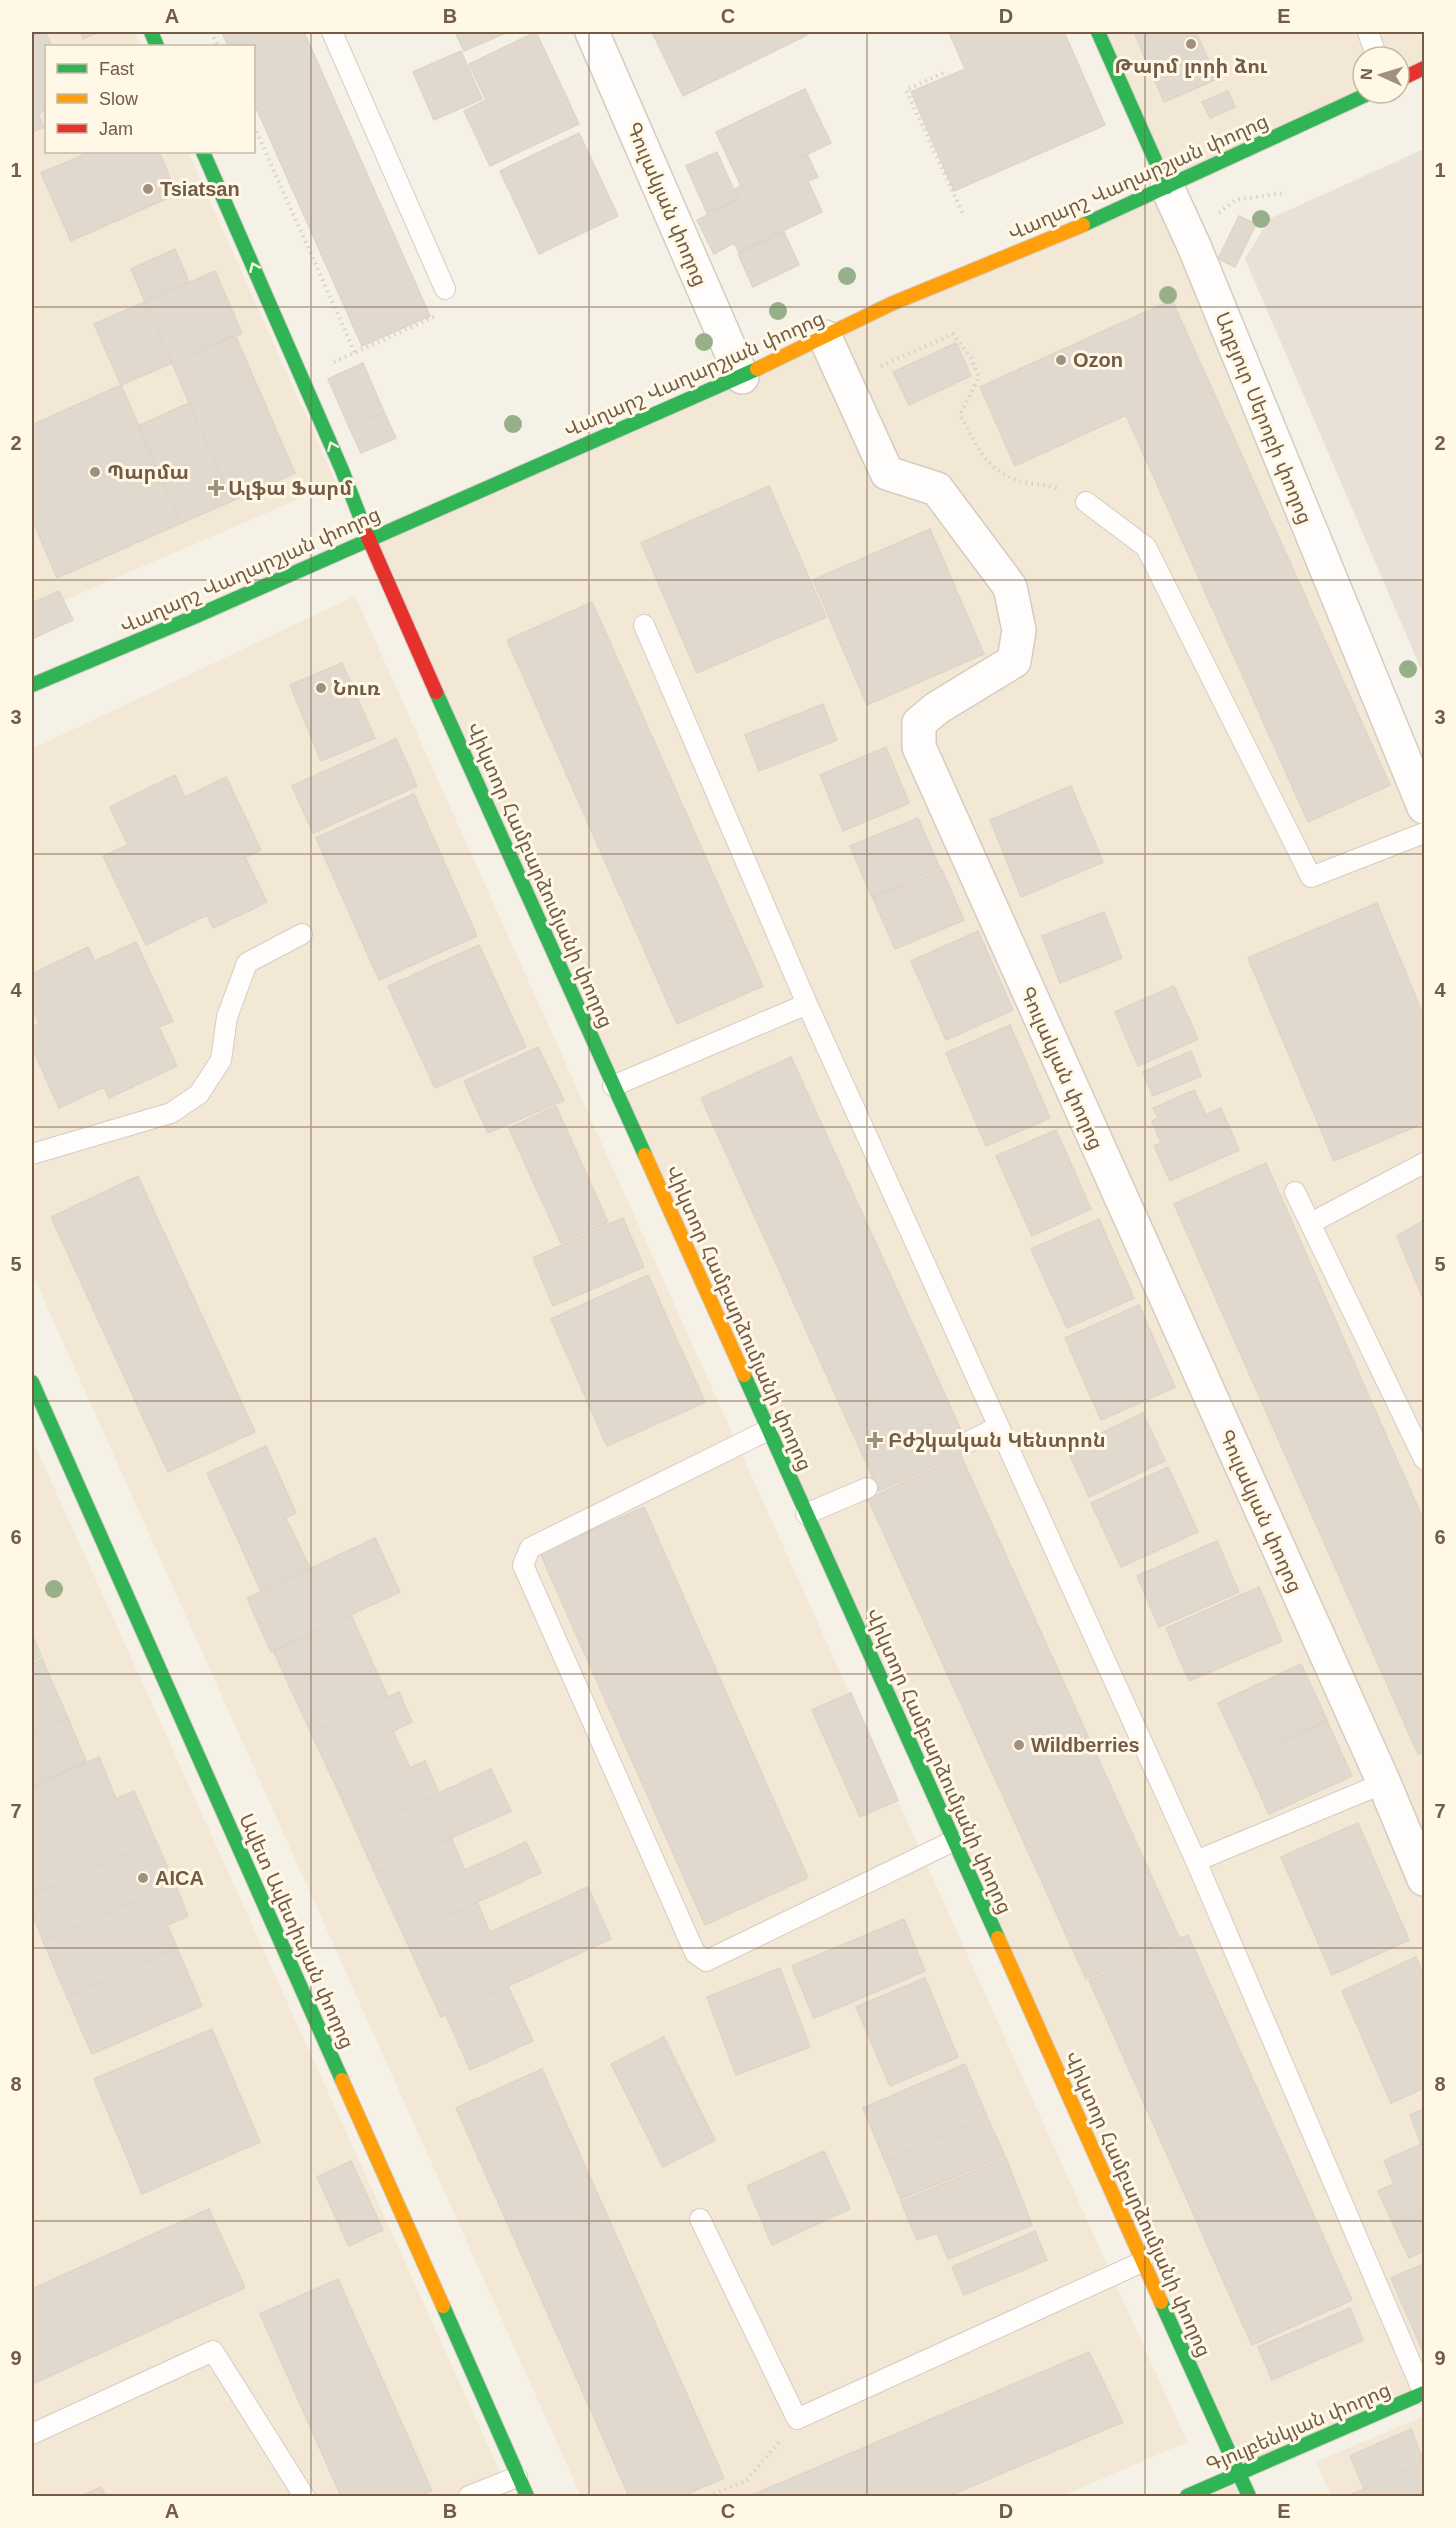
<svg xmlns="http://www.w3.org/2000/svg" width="1456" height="2528" font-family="Helvetica,'Noto Sans Armenian',sans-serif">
<rect width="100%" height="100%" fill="#f6f1e6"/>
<path fill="#f2e8d5" d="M32,32H135L141,46H46V152H188L336,483L32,614Z
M1098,32H1424V68L1399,80V57H1363V93L1167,187L1424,807V2393L1239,2473L1249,2496H1187L1238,2474L368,539L1166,187Z
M355,596L1187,2442L1062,2496H581L32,1273V749Z
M32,1439L511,2496H32Z
M1424,2416V2496H1331L1316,2462Z"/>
<path fill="#e9e1d7" d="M1424,149V676L1245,259L1269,219Z"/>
<path fill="#e2d9ce" stroke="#dfd4c8" stroke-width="1.5" d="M32,32H45L52,46H46V110L38,114L44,127L32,132Z
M80,32H99L83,39Z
M222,32H304L430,316L362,346L254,103V46H228Z
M455,32H508L464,51Z
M536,32L579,124L490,166L464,111L486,100L469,64Z
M652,32H805L807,35L683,96Z
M949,32H1064L1105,125L954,191L911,92L965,69Z
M1134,32H1196L1217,79L1164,102Z
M461,51L482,99L434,120L413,72Z
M805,89L831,143L741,186L716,132Z
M1228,91L1235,107L1210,118L1202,102Z
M579,133L618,216L539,254L500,171Z
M90,152H159L177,194L71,241L41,173Z
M717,152L738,199L707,213L686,166Z
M807,154L818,177L808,181L822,212L739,252L734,243L714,254L697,220L740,199L735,189Z
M1239,216L1256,224L1235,267L1218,259Z
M784,232L799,265L753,287L738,254Z
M175,249L189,282L145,302L131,269Z
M215,271L242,333L172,363L145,302Z
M1172,300L1390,785L1308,822L1126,415L1015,466L980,387Z
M145,302L172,363L121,385L94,324Z
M235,335L295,473L232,501L172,363Z
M956,343L971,376L909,405L893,372Z
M363,363L384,412L349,427L328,379Z
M121,385L181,523L57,578L32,519V425Z
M189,403L232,501L181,523L138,426Z
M384,412L396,438L361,453L349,427Z
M769,486L826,617L697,673L641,543Z
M930,529L984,654L867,705L813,580Z
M59,591L73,620L32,639V603Z
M592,602L763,986L677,1024L507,640Z
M342,663L375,738L321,761L290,685Z
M823,704L837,740L759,771L745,735Z
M396,739L417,786L313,833L292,786Z
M886,747L909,803L843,831L820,775Z
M175,775L185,797L226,777L261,850L245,857L267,902L213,928L207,915L146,945L103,856L128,845L110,807Z
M1071,786L1103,862L1021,897L990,820Z
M414,794L477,936L379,980L316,838Z
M918,818L940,868L872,897L850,846Z
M942,870L964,920L895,949L873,898Z
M1377,903L1424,1017V1123L1334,1161L1248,958Z
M1104,912L1122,958L1060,983L1042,936Z
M978,931L1013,1010L946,1040L911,961Z
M136,942L173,1021L159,1027L177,1066L109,1098L104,1087L59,1108L32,1047V1028L39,1024L32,1008V974L88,947L95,961Z
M479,945L526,1047L435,1088L388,986Z
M1174,986L1198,1039L1138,1066L1115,1012Z
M1010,1025L1050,1118L986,1146L946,1053Z
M538,1047L564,1100L488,1133L464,1081Z
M1191,1051L1201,1076L1153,1096L1143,1072Z
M791,1057L970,1450L879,1491L701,1098Z
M1194,1090L1206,1115L1221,1108L1239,1150L1170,1181L1154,1146L1161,1143L1152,1121L1158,1118L1153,1108Z
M556,1106L608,1222L561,1243L509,1128Z
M1056,1130L1091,1209L1032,1236L996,1156Z
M1266,1163L1424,1521V1752L1418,1754L1174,1204Z
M138,1176L255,1432L168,1472L51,1217Z
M623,1218L644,1267L553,1306L533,1258Z
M1099,1219L1134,1298L1067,1328L1031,1249Z
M1424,1220V1301L1397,1236Z
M648,1275L705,1402L607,1446L551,1319Z
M1139,1305L1175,1387L1101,1420L1065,1338Z
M1143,1413L1165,1461L1089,1497L1067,1449Z
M266,1446L296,1513L238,1540L207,1473Z
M961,1456L1179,1937L1086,1979L868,1499Z
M1168,1467L1198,1532L1121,1567L1091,1503Z
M644,1507L808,1878L705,1925L540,1553Z
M286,1518L310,1568L261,1591L238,1540Z
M375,1538L400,1592L271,1652L247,1598Z
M1217,1541L1239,1592L1159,1627L1137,1576Z
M1259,1587L1282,1641L1189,1681L1166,1628Z
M351,1615L388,1697L311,1733L273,1650Z
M32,1634L41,1656L32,1661Z
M42,1659L68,1718L32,1734V1664Z
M1301,1664L1327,1720L1244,1759L1218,1703Z
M399,1692L412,1722L393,1731L410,1768L342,1799L311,1733Z
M851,1693L898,1800L860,1817L812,1710Z
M68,1718L86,1761L32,1786V1734Z
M1327,1721L1352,1776L1269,1814L1244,1759Z
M99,1757L116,1799L134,1791L156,1841L32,1895V1787Z
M425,1761L439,1793L356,1831L342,1799Z
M491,1769L511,1811L375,1873L356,1831Z
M1358,1823L1409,1940L1332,1975L1281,1857Z
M451,1838L465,1870L526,1842L541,1873L404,1936L375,1873Z
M156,1841L175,1884L43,1941L32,1913V1895Z
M175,1884L188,1916L167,1925L177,1948L67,1997L43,1941Z
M588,1887L611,1939L441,2017L404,1936L477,1902L490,1932Z
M904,1919L925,1971L814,2018L792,1966Z
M1188,1935L1352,2300L1252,2345L1089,1980Z
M177,1948L202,2006L92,2054L67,1997Z
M1416,1957L1424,1976V2088L1391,2103L1342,1991Z
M780,1968L810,2047L736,2075L707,1997Z
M925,1978L958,2057L890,2086L856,2007Z
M508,1986L533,2041L470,2070L446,2015Z
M212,2029L260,2142L142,2194L94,2079Z
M664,2037L715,2140L663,2167L611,2064Z
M965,2064L987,2117L885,2161L863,2108Z
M542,2069L724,2478L683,2496H629L456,2108Z
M1424,2109V2143L1421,2144L1410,2115Z
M987,2117L1005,2156L901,2199L885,2161Z
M1424,2143V2210L1393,2224L1378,2191L1394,2184L1384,2161Z
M824,2151L850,2209L772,2245L747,2186Z
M1006,2158L1032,2225L948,2259L937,2233L917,2240L901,2202Z
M351,2161L383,2230L349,2246L317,2177Z
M209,2209L245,2288L32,2384V2289Z
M1424,2210V2251L1409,2258L1393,2224Z
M1035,2231L1047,2260L964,2295L952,2267Z
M1423,2264L1424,2266V2354L1391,2278Z
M338,2279L432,2491L419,2496H341L260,2314Z
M1350,2308L1363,2340L1272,2380L1258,2347Z
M1089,2352L1123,2422L949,2496H750Z
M1411,2429L1424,2462L1364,2489L1350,2456Z
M1424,2462V2496H1347L1364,2489Z
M101,2487L106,2496H81Z"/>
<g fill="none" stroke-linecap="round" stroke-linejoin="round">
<g stroke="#d5ccc1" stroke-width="22">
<path id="lane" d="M332,32L445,289
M1368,32L1377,57
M1086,502L1146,547L1311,877L1424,833
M644,625L807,1004L1196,1861L1424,2394
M613,1086L807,1004
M32,1154L171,1113L199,1094L221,1060L227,1017L247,963L302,934
M1295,1192L1424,1459
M1311,1223L1424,1163
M768,1430L530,1548L523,1565L695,1953L706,1961L953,1841
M968,1442L998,1427
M806,1514L867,1488
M1196,1861L1384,1783
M700,2219L797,2419L1142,2262
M32,2434L213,2351L304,2496
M469,2496L517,2477"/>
</g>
<g stroke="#d5ccc1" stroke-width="36">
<path id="street" d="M592,32L742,377
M1167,187L1194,246L1424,807
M825,337L887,473L937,489L1010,587L1019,630L1014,661L937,708L919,723V747L1384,1783L1424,1879"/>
</g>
<g stroke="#d6cdc3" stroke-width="16">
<path id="fast" d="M151,32L157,46
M1098,32L1167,187
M203,152L342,470L367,535
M1083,225L1370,93
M32,685L194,617L757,369
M436,692L645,1155
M744,1375L998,1938
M32,1382L342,2080
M1161,2302L1249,2496
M443,2306L527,2496
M1187,2496L1424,2393"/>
</g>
<g stroke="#d6cdc3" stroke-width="16">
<path id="slow" d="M757,369L891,304L1083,225
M645,1155L744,1375
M998,1938L1161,2302
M342,2080L443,2306"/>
</g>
<g stroke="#d6cdc3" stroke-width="16">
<path id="jam" d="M1399,80L1424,68
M367,535L436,692"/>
</g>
<path stroke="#d7d0c8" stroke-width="4" stroke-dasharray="1.5 4.5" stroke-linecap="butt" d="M211,32L218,46
M943,73L906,90L963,214
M254,126L355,353
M1219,213L1235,200L1283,193
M334,362L434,317
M881,366L953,334L971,358L979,377L960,415C976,444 984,469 1017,480C1030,485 1044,483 1058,489
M708,2496L746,2481L779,2442"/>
<use href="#lane" stroke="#fefdfb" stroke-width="20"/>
<use href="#street" stroke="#fefdfb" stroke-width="33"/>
<use href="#fast" stroke="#30b455" stroke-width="14"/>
<use href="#slow" stroke="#ff9f0a" stroke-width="14"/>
<use href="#jam" stroke="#e5322d" stroke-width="14"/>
</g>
<g fill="#98b08a">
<circle cx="1261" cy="219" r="9"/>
<circle cx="847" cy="276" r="9"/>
<circle cx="1168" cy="295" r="9"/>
<circle cx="778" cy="311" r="9"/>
<circle cx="704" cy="342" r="9"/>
<circle cx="513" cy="424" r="9"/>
<circle cx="1408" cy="669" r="9"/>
<circle cx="54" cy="1589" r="9"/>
</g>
<defs><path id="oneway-chevron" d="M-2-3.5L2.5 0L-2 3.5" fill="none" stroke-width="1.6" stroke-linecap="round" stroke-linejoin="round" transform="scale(1.5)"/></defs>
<g stroke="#fff8e6">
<use href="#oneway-chevron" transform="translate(254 267) rotate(-114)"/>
<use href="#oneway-chevron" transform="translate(332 446) rotate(-113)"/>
</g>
<path fill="none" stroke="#745b46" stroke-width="1.5" stroke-opacity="0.55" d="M311,32V2496M589,32V2496M867,32V2496M1145,32V2496M32,307H1424M32,580H1424M32,854H1424M32,1127H1424M32,1401H1424M32,1674H1424M32,1948H1424M32,2221H1424"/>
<g fill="#a2907e" stroke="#fff8e6" stroke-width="2">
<circle cx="1191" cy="44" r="6"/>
<circle cx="148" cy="189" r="6"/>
<circle cx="1061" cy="360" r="6"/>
<circle cx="95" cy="472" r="6"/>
<path d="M213 479h6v6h6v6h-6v6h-6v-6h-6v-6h6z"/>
<circle cx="321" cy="688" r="6"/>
<path d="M872 1431h6v6h6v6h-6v6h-6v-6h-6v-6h6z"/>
<circle cx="1019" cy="1745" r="6"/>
<circle cx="143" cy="1878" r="6"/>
</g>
<g text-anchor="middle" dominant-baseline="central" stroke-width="6" stroke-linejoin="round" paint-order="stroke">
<g font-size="20" font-weight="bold" fill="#745b46" stroke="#fff8e6" text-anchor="start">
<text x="1191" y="66" text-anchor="middle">Թարմ լորի ձու</text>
<text x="160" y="189">Tsiatsan</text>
<text x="1073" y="360">Ozon</text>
<text x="107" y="472">Պարմա</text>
<text x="228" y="488">Ալֆա Ֆարմ</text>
<text x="333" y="688">Նուռ</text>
<text x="888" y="1440">Բժշկական Կենտրոն</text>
<text x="1031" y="1745">Wildberries</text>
<text x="155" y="1878">AICA</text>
</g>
<g font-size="20" fill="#745b46" stroke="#fff8e6">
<text transform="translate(1138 177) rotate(-24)">Վաղարշ Վաղարշյան փողոց</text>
<text transform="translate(667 204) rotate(67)">Գուլակյան փողոց</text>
<text transform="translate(694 374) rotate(-24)">Վաղարշ Վաղարշյան փողոց</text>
<text transform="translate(1264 418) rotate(68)">Աղբյուր Սերոբի փողոց</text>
<text transform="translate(250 570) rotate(-24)">Վաղարշ Վաղարշյան փողոց</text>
<text transform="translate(540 875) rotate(66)">Վիկտոր Համբարձումյանի փողոց</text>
<text transform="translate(1062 1068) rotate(66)">Գուլակյան փողոց</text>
<text transform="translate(739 1318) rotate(66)">Վիկտոր Համբարձումյանի փողոց</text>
<text transform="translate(1261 1511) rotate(66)">Գուլակյան փողոց</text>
<text transform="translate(939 1761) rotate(66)">Վիկտոր Համբարձումյանի փողոց</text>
<text transform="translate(297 1931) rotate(66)">Ավետ Ավետիսյան փողոց</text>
<text transform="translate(1138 2204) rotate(66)">Վիկտոր Համբարձումյանի փողոց</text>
<text transform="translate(1298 2427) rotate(-23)">Գյուլբենկյան փողոց</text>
</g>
</g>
<rect width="1456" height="2528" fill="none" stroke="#fff8e6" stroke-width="66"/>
<rect x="45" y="45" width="210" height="108" fill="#fff8e6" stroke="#c7b9a6" stroke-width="1.5"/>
<rect x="57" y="64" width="30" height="9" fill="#30b455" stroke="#c7b9a6" stroke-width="1.5"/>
<text x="99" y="75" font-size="18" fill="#745b46">Fast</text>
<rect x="57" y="94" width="30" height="9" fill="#ff9f0a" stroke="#c7b9a6" stroke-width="1.5"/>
<text x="99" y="105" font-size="18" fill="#745b46">Slow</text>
<rect x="57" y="124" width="30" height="9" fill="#e5322d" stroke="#c7b9a6" stroke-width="1.5"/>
<text x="99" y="135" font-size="18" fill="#745b46">Jam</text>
<g transform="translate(1381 75) rotate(274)"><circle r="28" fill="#fff8e6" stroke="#c7b9a6" stroke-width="1.5"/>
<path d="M0-4.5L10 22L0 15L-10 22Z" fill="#a2907e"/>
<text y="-9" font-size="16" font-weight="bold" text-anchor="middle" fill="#745b46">N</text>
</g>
<rect x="33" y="33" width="1390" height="2462" fill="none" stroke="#745b46" stroke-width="2"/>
<g font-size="20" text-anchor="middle" font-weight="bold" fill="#745b46">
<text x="172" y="23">A</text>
<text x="450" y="23">B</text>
<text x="728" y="23">C</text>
<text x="1006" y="23">D</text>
<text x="1284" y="23">E</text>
<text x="16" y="177">1</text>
<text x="1440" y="177">1</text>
<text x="16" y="450">2</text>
<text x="1440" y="450">2</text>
<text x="16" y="724">3</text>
<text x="1440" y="724">3</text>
<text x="16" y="997">4</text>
<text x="1440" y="997">4</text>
<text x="16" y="1271">5</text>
<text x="1440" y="1271">5</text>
<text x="16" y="1544">6</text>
<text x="1440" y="1544">6</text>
<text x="16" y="1818">7</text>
<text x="1440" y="1818">7</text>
<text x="16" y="2091">8</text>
<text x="1440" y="2091">8</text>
<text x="16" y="2365">9</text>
<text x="1440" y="2365">9</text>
<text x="172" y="2518">A</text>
<text x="450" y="2518">B</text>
<text x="728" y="2518">C</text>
<text x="1006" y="2518">D</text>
<text x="1284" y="2518">E</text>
</g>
</svg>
